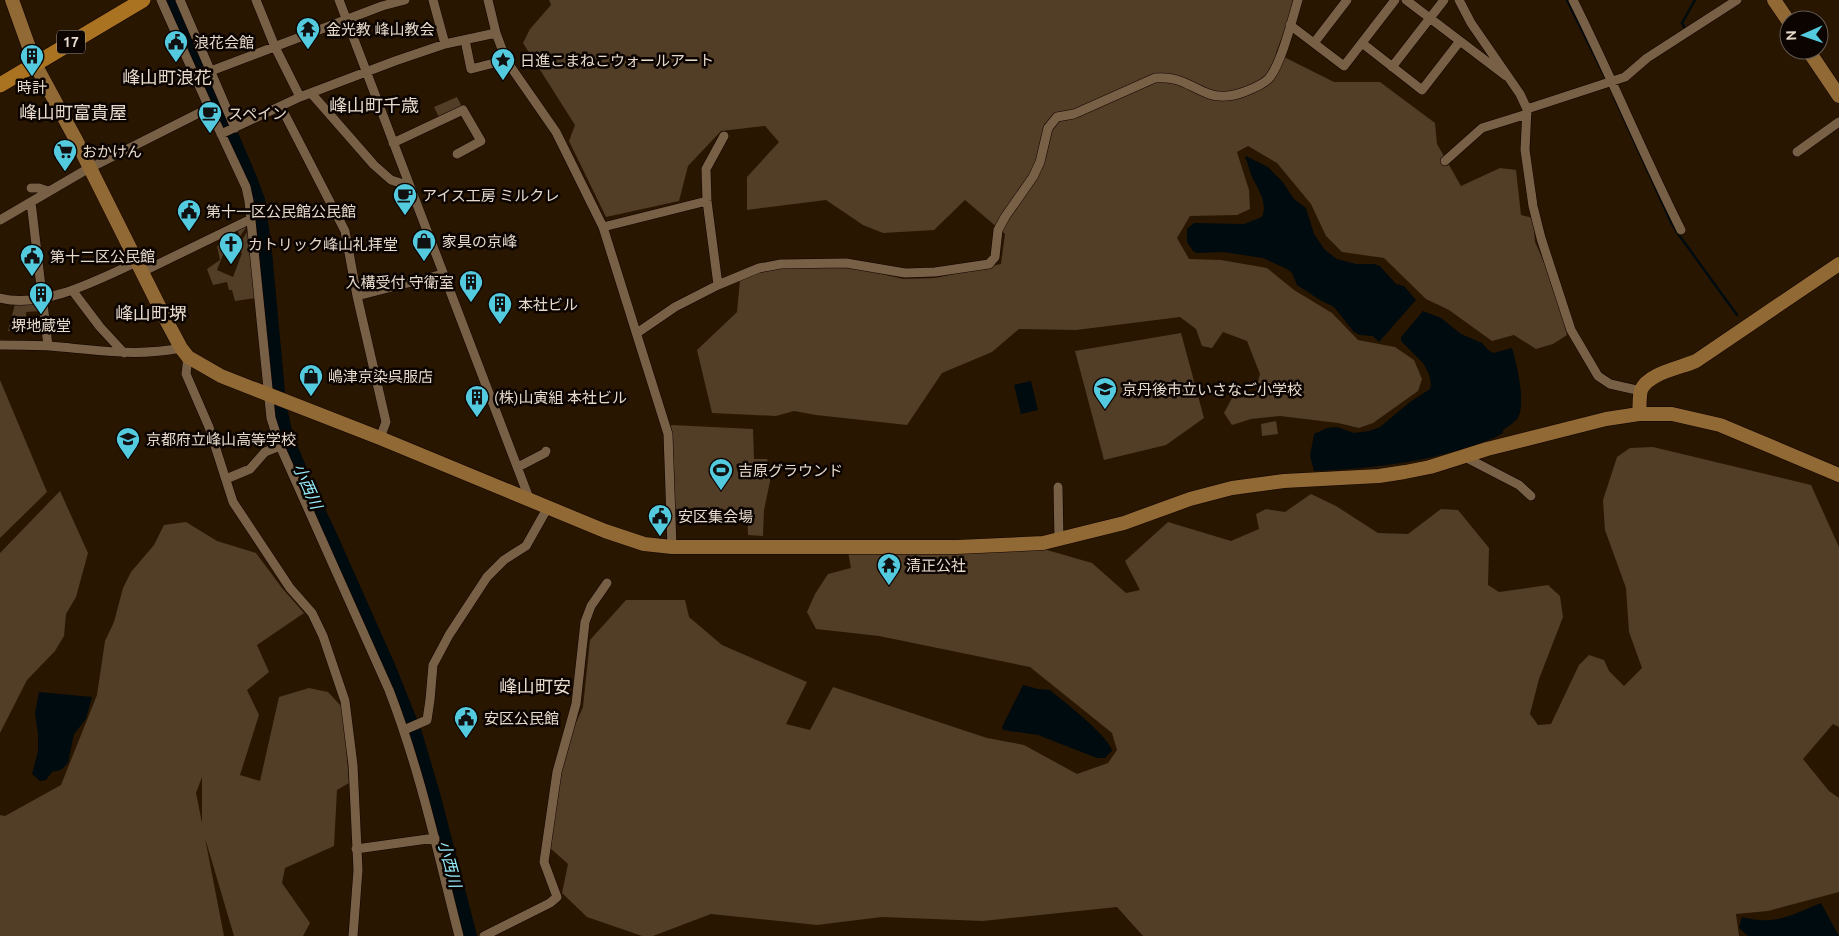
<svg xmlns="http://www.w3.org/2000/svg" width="1839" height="936" font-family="Ubuntu,'Noto Sans JP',sans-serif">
<rect width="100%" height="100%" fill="#291600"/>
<path fill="#523d27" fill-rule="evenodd" d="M549,0H1293L1286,26L1276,53L1334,82H1380L1435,123L1437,144L1461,186L1500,168L1516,170L1521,215L1533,218L1535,242L1551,278L1567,335L1553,344L1536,349L1514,335L1492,341L1449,310L1426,299L1384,258L1342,252L1326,236L1311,204L1277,163L1248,146L1237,152L1249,190L1250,209L1237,215L1190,216L1177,238L1189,259L1221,260L1267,268L1294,290L1332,313L1358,340L1395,347L1414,360L1422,379L1418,391L1373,423L1359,428L1338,423L1280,416L1251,419L1232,425L1224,413L1232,398L1254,397L1260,374L1247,341L1223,332L1212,348L1202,346L1196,329L1180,317L1076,330L1019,329L992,352L942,373L907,425L816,415L794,411L776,416L712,413L697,350L737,312L740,280L760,271L781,266H845L904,279L935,278L1001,264L1005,234L965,200L934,230L883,233L863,225L826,200L747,210V177L779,142L765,126L721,131L688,166L679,201L606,217L569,141L575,125L523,43L530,29L551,5Z
M457,97L462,107L439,117L434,107Z
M235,132L254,176L261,199L274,315L272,314L267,252L260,200L253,176Z
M247,226L235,244L228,242L217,270L233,277L242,253L240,252L243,245L240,243L249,229L256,298L235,301L232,290H229L227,282L213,285L207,269L220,260L217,246L239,234L237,230Z
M42,302V311L26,312V322L43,323V331H8L15,304Z
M1181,333L1204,418L1166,445L1104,460L1075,351Z
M0,380L47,492L0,538Z
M1276,421L1278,434L1262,436L1261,424Z
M671,425L753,429L754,459H767L772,472L764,510L763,536L748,535L747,510L674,509Z
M1653,447L1811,485L1839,547V727L1833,724L1803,759L1829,791L1839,798V892L1768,911L1736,914L1739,936H1143L1117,907L983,921L882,917L817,925L711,914L653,936H642L587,917L562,893L568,864L549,847L566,745L583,707L590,640L626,600H685L689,617L722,645L807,682L786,724L810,730L833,687L987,738L1024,745L1077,774L1108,763L1117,750L1112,733L1030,667L879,636L816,629L807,612L815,594L828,574L851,568L848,552L1040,548L1092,563L1126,593L1140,590L1125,561L1168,522L1231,541L1259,529L1256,514L1266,509L1285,512L1311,494L1336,506L1378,533L1408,534L1441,509L1458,510L1489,548L1488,585L1499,592L1548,585L1560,596L1563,617L1539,679L1530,714L1538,725L1551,724L1579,665L1589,655L1604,660L1609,671L1624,686L1642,668L1629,632L1626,588L1605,530L1603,500L1617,457L1630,448Z
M60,491L88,553L76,597L66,614L64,636L55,651L27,680L0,733V553Z
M186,522L217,541L256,553L282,588L304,613L257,645L269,672L247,690L259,715L240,775L260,781L279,697L309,688L328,692L341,706L345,733L349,783L337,790L334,846L285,868L282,883L310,923L303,936H234L205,838L224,936H0V815L5,816L61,785L97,695L105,641L114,622L123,588L131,572L154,545L164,525ZM202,777V823L196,793Z"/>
<path fill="#000b0f" d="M1246,156L1268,167L1282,181L1294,199L1306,208L1314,234L1325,250L1337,259L1356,264H1374L1380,266L1396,284L1404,286L1416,300L1379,342L1373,336L1360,335L1354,332L1334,307L1320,300L1297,285L1292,273L1287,269L1263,258L1223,252L1197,253L1193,251L1187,242V229L1194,223L1244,224L1262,217C1268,203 1258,189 1252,177C1249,171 1249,164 1245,158Z
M1423,311L1441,318L1461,334L1482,343L1488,350L1493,353L1512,348C1517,364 1526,403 1518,418C1514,423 1508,427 1503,430V433L1494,438C1432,462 1379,468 1314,471L1310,456L1314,434L1327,428L1337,427L1354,433L1369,431L1380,427L1410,402L1430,389L1431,384L1429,374L1423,363L1401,341V337Z
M1031,381L1038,410L1021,414L1014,385Z
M1023,685L1038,689L1050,690C1062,700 1110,737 1112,751L1105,758H1097L1038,735L1003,730L1002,727Z
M39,692L92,697L86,719L74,734L68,763L61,770L52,772L46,780L40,781L32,774L38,751V734L35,713Z
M1821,903L1839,936H1748L1739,928L1742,917C1775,926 1791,915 1821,903Z"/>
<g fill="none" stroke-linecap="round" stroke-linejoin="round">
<path stroke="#000b0f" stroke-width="2.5" d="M1567,0L1607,81
M1685,29L1682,23L1695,0
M1614,97L1671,222L1679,235L1737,315"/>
<path stroke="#000b0f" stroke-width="14" d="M173,0L249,176L258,200L265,252L279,403L286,436L309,492L328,531L389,668L415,733L433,794L470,936"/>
<g stroke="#110200" stroke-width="10">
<path id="street" d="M161,0L209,108L246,187L249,201L271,418L280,446L389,690C420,770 438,854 459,936
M180,0L235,128
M256,0L275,47L300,97
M339,0L529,498
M433,0L445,44
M488,0L496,33L506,60L556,132L603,227L668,434L672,547
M1406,0L1506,76
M1459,0L1471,23L1520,94L1527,109L1525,150L1533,206L1541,238L1571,330L1598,376L1610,384L1641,391
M1573,0C1611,76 1643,154 1681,230
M1290,25L1344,66L1395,0
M465,40L471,69L506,60
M1314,43L1347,0
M1362,43L1422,90L1460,41
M1392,67L1444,0
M195,77L382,6L405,0
M311,93L374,165L391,180L410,186
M281,107L345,231L357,296L386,422L380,438
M1527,109L1625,77L1647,58L1737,0
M221,134L300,97L395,61L445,44L496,33
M393,143L463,110L481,141L457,154
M1797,152L1839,122
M1445,161L1482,128L1527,114
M31,188H39L48,191
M31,202L48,346
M0,220L84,171L209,108
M603,227L707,201
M142,272L251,219
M718,285L707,201L706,169L724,136
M72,290L100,327L124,353
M357,296L443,274
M0,298C44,309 97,280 137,262
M637,333L675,307L718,285L759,268L781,264L846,263L905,273L935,272L989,264L995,257L998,230L1005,217L1033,177L1040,162L1048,128L1057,117L1074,114L1155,78C1180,76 1188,86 1209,94C1220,98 1233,96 1244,92C1252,89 1265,84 1270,77C1282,61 1292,20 1298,0
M0,345C17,345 34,345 50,346C96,350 135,357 181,348
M188,357L186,374L209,427L233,502L290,588L312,613L323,636L345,701L353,765L358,870L353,936
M1463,456L1519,485L1531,496
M518,467L545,453L546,451
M226,479L250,469L265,452L280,446
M1058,487L1059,540
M404,730L427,720L430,700L433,665L449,635L487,577L504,560L526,546L548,507
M356,849L435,838
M484,936L550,903L557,897L544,862L557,772L576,704L585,622L591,606L607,583"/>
</g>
<g stroke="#110200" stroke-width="15">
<path id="secondary" d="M12,0L35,64L75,138L166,320L181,348L188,357L221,376L380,438L605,531L644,544L672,547H957L1043,543L1124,523L1190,499L1232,488L1284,481L1379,476L1405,472L1430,467L1487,449L1606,419L1639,414H1672L1720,425L1839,475
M1774,0L1789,22
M1808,50L1839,96
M1639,414C1640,406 1639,397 1641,390C1648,373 1680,368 1696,361L1839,264"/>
</g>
<g stroke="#110200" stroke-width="16">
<path id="primary" d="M0,85L143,0"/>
</g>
<use href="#street" stroke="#776046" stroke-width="9"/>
<use href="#secondary" stroke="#906934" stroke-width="14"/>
<use href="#primary" stroke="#a97321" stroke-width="15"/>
</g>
<defs>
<g id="temple-pin" transform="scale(1.25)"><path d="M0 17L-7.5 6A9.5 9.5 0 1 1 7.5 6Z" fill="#54cade" stroke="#0b0400"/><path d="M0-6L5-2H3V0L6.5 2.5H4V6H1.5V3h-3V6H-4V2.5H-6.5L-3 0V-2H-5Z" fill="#111"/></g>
<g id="civic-pin" transform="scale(1.25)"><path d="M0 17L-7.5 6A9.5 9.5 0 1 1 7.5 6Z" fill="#54cade" stroke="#0b0400"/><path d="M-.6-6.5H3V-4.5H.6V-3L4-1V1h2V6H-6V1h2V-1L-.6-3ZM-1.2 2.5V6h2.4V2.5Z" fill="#111"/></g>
<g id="building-pin" transform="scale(1.25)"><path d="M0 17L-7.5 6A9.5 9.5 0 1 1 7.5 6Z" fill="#54cade" stroke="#0b0400"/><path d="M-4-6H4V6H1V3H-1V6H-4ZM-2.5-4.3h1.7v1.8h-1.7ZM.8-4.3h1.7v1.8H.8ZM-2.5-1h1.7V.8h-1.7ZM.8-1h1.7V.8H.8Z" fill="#111"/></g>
<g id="sight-pin" transform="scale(1.25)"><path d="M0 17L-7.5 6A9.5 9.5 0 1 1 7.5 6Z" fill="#54cade" stroke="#0b0400"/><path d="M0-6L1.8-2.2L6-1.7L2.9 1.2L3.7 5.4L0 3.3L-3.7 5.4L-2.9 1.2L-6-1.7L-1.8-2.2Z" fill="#111"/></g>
<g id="cafe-pin" transform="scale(1.25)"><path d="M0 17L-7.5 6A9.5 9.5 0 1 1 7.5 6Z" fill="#54cade" stroke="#0b0400"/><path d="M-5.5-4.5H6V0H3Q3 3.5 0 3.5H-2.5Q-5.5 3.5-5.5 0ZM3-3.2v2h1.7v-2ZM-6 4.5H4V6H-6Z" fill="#111"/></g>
<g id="supermarket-pin" transform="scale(1.25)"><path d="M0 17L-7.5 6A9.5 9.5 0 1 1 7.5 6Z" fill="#54cade" stroke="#0b0400"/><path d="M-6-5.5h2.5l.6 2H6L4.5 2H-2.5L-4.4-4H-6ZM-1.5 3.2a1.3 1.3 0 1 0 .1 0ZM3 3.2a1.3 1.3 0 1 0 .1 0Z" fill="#111"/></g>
<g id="shop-pin" transform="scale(1.25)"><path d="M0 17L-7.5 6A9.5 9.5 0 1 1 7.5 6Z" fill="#54cade" stroke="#0b0400"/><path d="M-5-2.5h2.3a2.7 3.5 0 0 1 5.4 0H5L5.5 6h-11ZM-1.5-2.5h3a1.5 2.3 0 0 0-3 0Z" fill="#111"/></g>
<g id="church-pin" transform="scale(1.25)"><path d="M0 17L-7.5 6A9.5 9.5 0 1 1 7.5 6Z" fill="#54cade" stroke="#0b0400"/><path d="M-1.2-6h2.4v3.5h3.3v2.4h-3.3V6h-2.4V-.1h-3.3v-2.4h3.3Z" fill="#111"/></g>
<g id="school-pin" transform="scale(1.25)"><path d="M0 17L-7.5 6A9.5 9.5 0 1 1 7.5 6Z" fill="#54cade" stroke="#0b0400"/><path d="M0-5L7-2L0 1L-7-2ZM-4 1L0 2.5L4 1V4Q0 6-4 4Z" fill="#111"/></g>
<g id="stadium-pin" transform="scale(1.25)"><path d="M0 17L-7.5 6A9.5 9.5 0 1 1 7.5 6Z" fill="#54cade" stroke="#0b0400"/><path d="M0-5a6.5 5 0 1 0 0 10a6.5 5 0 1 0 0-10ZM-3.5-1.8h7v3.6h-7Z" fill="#111"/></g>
</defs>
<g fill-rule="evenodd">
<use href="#temple-pin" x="308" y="29"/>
<use href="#civic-pin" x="176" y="42"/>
<use href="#building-pin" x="32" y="56"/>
<use href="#sight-pin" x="503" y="60"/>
<use href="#cafe-pin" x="210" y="113"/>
<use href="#supermarket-pin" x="65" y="151"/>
<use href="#cafe-pin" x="405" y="195"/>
<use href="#civic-pin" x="189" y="211"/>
<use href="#shop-pin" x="424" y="241"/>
<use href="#church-pin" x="231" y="244"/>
<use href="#civic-pin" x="32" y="256"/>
<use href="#building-pin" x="471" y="282"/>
<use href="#building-pin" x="41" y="294"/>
<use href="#building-pin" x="500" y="304"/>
<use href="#shop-pin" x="311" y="376"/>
<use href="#school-pin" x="1105" y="389"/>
<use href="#building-pin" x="477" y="397"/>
<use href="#school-pin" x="128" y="439"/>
<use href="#stadium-pin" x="721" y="470"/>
<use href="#civic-pin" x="660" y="516"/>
<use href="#temple-pin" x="889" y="565"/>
<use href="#civic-pin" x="466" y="718"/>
</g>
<g text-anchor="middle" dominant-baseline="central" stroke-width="5" stroke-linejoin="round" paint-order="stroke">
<rect fill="#0b0400" stroke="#a59a8f" stroke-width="1" x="57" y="30.5" width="28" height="23" rx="4"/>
<g font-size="14" font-weight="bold" fill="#e7dacc">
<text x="71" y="42">17</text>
</g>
<g font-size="15" fill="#e7dacc" stroke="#0b0400" text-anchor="start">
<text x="326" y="29">金光教 峰山教会</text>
<text x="194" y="42">浪花会館</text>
<text x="520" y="60">日進こまねこウォールアート</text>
<text x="32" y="87" text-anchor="middle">時計</text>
<text x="228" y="113">スペイン</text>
<text x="82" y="151">おかけん</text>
<text x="422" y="195">アイス工房 ミルクレ</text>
<text x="206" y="211">第十一区公民館公民館</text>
<text x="442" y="241">家具の京峰</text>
<text x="248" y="244">カトリック峰山礼拝堂</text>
<text x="50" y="256">第十二区公民館</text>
<text x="454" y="282" text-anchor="end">入構受付 守衛室</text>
<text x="518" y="304">本社ビル</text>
<text x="41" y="325" text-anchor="middle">堺地蔵堂</text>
<text x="328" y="376">嶋津京染呉服店</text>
<text x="1122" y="389">京丹後市立いさなご小学校</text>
<text x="494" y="397">(株)山寅組 本社ビル</text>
<text x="146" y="439">京都府立峰山高等学校</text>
<text x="738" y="470">吉原グラウンド</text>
<text x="678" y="516">安区集会場</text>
<text x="906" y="565">清正公社</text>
<text x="484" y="718">安区公民館</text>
</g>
<g font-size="16" font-style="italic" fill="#94ebfb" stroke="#0b0400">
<text transform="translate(308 486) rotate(66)">小西川</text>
<text transform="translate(450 864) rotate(75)">小西川</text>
</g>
<g font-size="18" fill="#e7dacc" stroke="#0b0400">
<text x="167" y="77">峰山町浪花</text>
<text x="374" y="105">峰山町千歳</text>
<text x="73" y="112">峰山町富貴屋</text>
<text x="151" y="313">峰山町堺</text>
<text x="535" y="686">峰山町安</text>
</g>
</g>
<g transform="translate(1804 35) rotate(268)"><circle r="24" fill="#0b0400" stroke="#635a52"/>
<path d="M0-4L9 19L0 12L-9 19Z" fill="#54cade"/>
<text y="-8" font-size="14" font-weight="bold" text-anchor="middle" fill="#e7dacc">N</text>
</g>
</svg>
